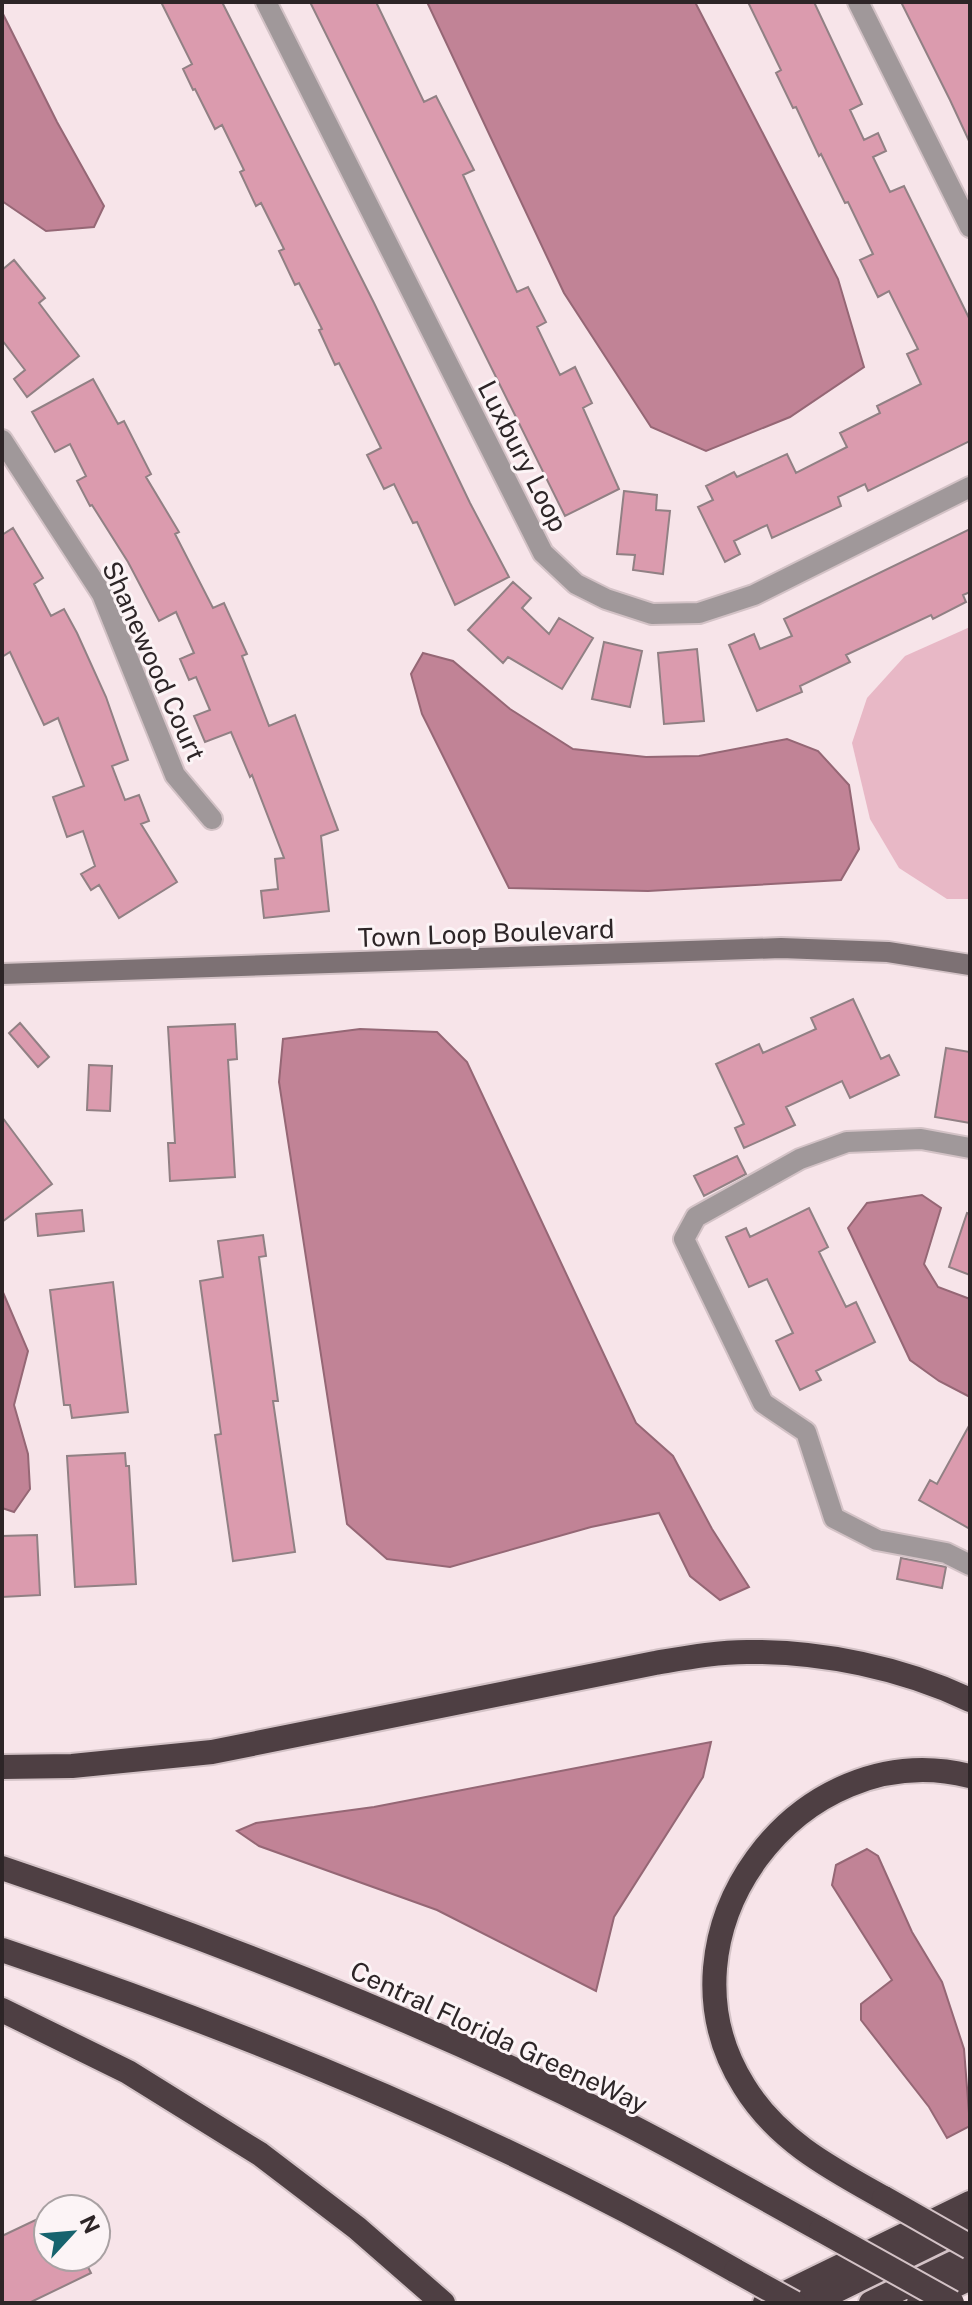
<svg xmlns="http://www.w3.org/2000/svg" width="972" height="2305" font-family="'Public Sans',sans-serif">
<rect width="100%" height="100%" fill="#f7e4e9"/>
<path fill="#e8b8c6" d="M970,627V899H947L899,868L870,819L852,743L867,698L905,656Z"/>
<path fill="#c18396" stroke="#956775" stroke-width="2" d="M427,2H695L838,279L864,367L790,417L706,451L651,427L564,293Z
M2,12L57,122L104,206L94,227L46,231L2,201Z
M423,653L453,661L510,709L573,749L646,757L699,756L787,739L818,751L849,785L859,849L841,880L648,891L509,888L422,714L411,674Z
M360,1029L437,1032L467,1062L636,1423L673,1456L712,1529L749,1587L720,1600L690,1576L659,1513L591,1527L450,1567L387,1559L347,1524L279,1082L283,1039Z
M922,1195L941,1208L924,1264L938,1287L970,1299V1397L939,1381L910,1360L848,1228L867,1203Z
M2,1290L28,1351L14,1405L28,1454L30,1489L14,1512L2,1508Z
M711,1742L703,1777L614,1917L596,1991L437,1910L259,1846L237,1831L256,1823L374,1807Z
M867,1849L878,1856L912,1932L942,1982L964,2049L970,2126L947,2138L929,2107L861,2020V2004L892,1980L832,1885L836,1865Z"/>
<path fill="#db9bae" stroke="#918084" stroke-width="2" d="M161,2H222L374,303L470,503L509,577L455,605L417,522L413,523L394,484L384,489L367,455L381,448L339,363L335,365L319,330L322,329L299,283L295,285L279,251L284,249L261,203L256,206L240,172L244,170L222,125L215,129L195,89L193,90L183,69L192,64Z
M310,2H376L424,102L436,96L474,170L463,175L517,292L528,287L546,322L537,327L560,375L575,367L592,403L583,408L619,489L565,516Z
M748,2H814L862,104L850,110L864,140L878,133L886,151L873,157L890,192L904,186L970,320V441L868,491L865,484L838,497L841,506L772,538L767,525L734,541L740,554L725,562L698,507L713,500L706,486L734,472L737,477L787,454L796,473L847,447L840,433L880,413L877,406L921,384L907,354L918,349L889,291L878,297L860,260L873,254L848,202L845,203L821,154L819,156L796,107L793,108L776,73L781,70Z
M901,2H970V143L950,100Z
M14,260L45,298L39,303L79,356L27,397L14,379L25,370L2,340V270Z
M93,379L118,424L124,421L151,474L146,477L179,532L175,534L213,608L224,603L247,654L242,656L269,726L295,715L338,830L321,836L329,911L264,918L261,891L278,889L275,859L284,858L252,775L250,777L231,732L205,742L194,716L210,710L196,677L189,680L180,659L194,653L176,612L159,621L128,562L92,505L90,506L77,481L86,476L70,444L55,452L32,412Z
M624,491L657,495L656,510L670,511L663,574L633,570L635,555L617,554Z
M13,528L43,578L34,584L51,616L64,609L77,633L106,697L128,760L112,766L125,800L139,795L149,821L141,824L177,882L119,918L99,885L91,890L81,874L95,866L83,831L67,837L53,797L84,786L58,718L44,725L10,652L2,657V535Z
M970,529V592L963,595L966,602L933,619L931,615L846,655L850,662L800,686L802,692L757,711L729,645L754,634L760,649L792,636L784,619Z
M513,582L531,598L522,608L549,634L559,618L593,638L562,689L508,657L503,663L468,630Z
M604,642L642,651L630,707L592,699Z
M697,649L704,721L664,724L658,653Z
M853,999L881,1059L889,1055L899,1075L850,1098L842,1081L786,1107L795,1125L744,1148L735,1128L744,1124L716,1064L759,1044L763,1053L816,1029L811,1018Z
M20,1023L49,1057L38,1067L9,1033Z
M235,1024L237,1059L228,1060L235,1177L170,1181L168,1143H175L168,1027Z
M946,1048L970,1052V1123L935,1117Z
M89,1065L112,1066L110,1111L87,1110Z
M2,1117L52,1184L2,1222Z
M737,1156L746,1174L704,1196L694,1176Z
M809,1208L828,1247L819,1252L846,1307L856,1302L875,1342L816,1371L821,1380L800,1390L776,1341L793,1333L767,1279L749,1287L726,1237L746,1228L750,1237Z
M82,1210L84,1231L38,1236L36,1214Z
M967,1213L970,1214V1275L949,1267Z
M263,1235L266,1256L259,1257L278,1401H273L295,1552L233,1561L215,1435L221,1434L200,1281L223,1277L218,1241Z
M113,1282L128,1412L72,1418L70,1405H64L50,1290Z
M970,1424V1529L919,1500L930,1480L937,1484Z
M125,1453L126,1466H129L136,1584L75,1587L67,1456Z
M37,1535L40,1595L2,1597V1536Z
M901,1558L946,1567L942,1588L897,1579Z
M48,2214V2257H83L91,2273L29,2303H2V2236Z"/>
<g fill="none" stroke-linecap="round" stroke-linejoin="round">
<g stroke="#d3c2c6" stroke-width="24">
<path id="street" d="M266,2L543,553L576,584L606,599L652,614L699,613L754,595L970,487
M858,2L970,227
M2,440L102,594L175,775L212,819
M970,1148L921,1139L847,1142L800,1159L696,1217L684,1239L763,1403L806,1432L834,1518L877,1540L946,1553L970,1565"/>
</g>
<g stroke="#d3c2c6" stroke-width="24">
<path id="secondary" d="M2,974L781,948L888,952L970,965"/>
</g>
<g stroke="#d3c2c6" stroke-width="28">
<path id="highway" d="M2,1767L72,1766L212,1752L655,1663C685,1658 716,1652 747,1652C821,1651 903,1668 970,1700
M2,1868C210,1938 416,2018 613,2117C683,2152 752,2192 821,2230
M2,1950C255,2035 505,2138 736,2271
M2,2010L128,2072L260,2154L357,2228L443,2303
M884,2198C830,2168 777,2140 744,2086C649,1935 798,1733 970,1776
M765,2303L970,2203
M811,2303L970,2225
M871,2303L970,2255
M919,2303L970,2278"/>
</g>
<use href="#street" stroke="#a0989a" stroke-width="20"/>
<use href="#secondary" stroke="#7d7174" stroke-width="20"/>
<use href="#highway" stroke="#4e3f43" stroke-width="24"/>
<g stroke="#d3c2c6" stroke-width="28" stroke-linecap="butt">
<path id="highway-bridge" d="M884,2198L970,2247
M821,2230L952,2303
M736,2271L794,2303"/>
</g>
<use href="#highway-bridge" stroke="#4e3f43" stroke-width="24"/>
</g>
<g text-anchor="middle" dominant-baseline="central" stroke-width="6" stroke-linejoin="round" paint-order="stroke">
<g font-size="26" fill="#2d2527" stroke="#fcf4f6">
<text transform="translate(523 456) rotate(63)">Luxbury Loop</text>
<text transform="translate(154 661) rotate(66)">Shanewood Court</text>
<text transform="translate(486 933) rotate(-2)">Town Loop Boulevard</text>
<text transform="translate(499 2037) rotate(25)">Central Florida GreeneWay</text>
</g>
</g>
<rect width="972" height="2305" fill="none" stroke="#2d2527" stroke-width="8"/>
<g transform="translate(72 2233) rotate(64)"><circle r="38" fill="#fcf4f6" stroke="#a9a1a3" stroke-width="2"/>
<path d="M0-6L14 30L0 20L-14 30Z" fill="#17636e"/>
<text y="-12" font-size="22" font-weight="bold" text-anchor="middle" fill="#2d2527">N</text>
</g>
</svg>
